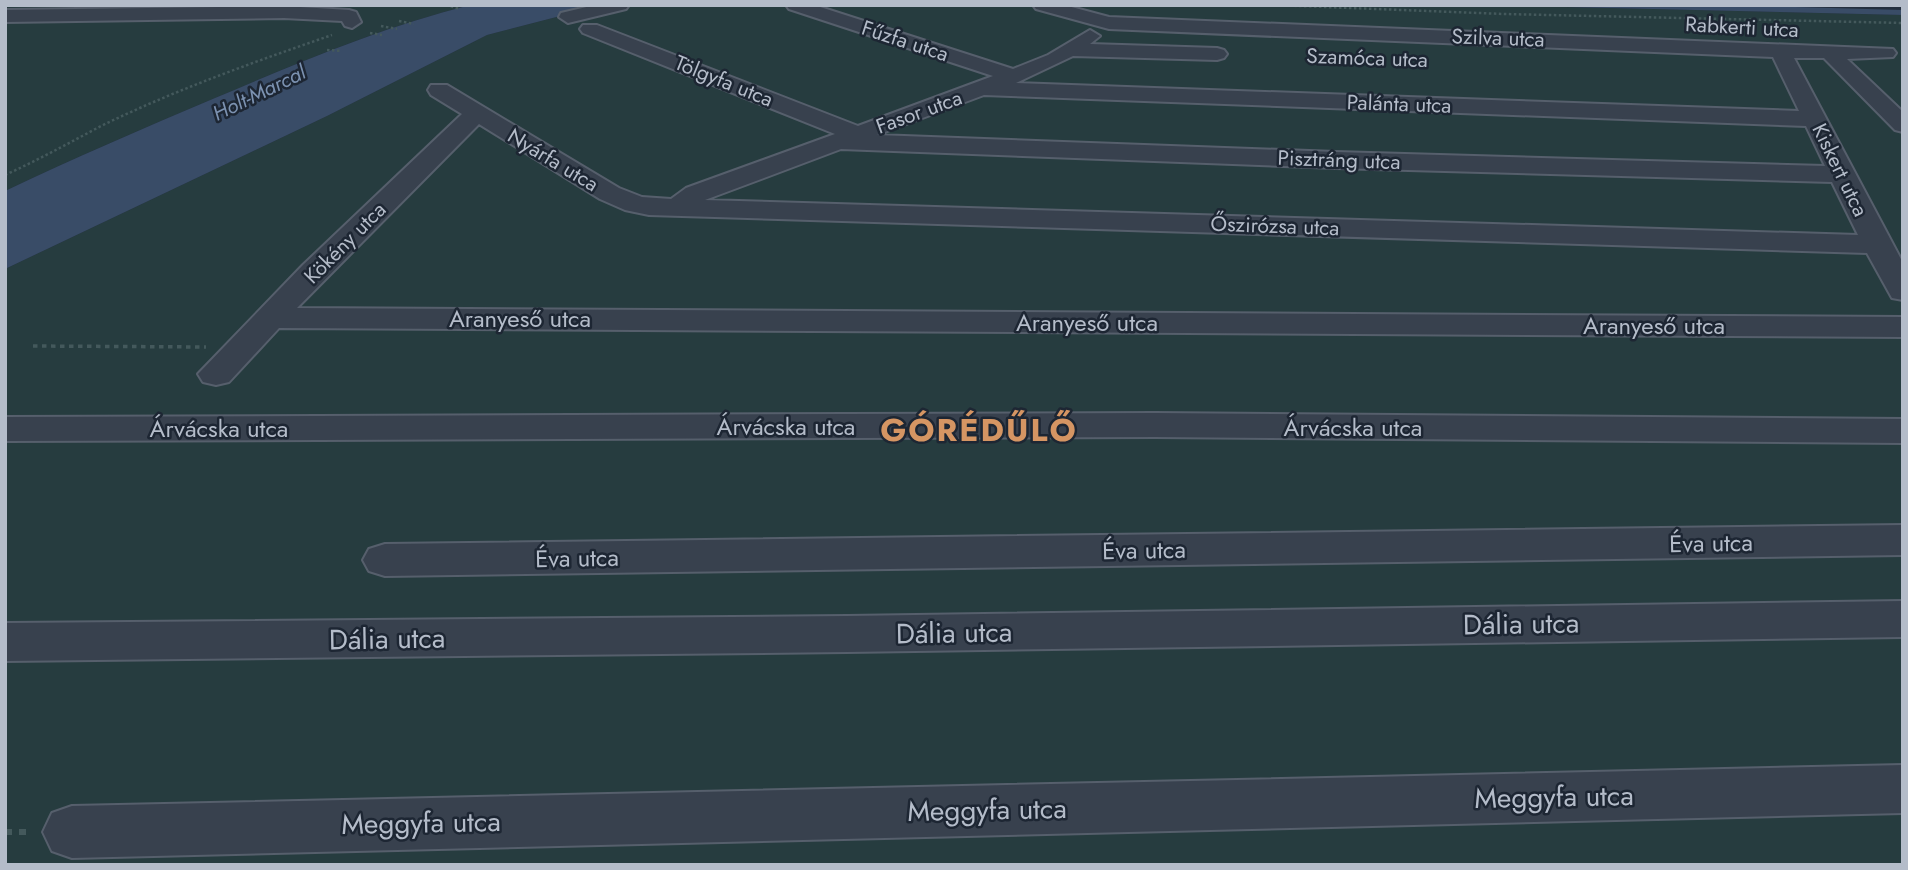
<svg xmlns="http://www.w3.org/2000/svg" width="1908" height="870" font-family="Jost,sans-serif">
<rect width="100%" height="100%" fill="#242f3e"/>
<path fill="#263c3f" d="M5,5H470C382,27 298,63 215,98C144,128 74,158 5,191Z
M603,5H1477L1903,15V865H5V269L327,116L487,35Z"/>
<path fill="#394c67" d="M470,5H603L487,35L327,116L5,269V191C74,158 144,128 215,98C298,63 382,27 470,5Z
M1477,5H1725L1903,10V15Z"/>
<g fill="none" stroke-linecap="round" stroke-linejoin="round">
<g stroke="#565f6c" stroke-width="4">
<path id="minor" d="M595,5H629L626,9L568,23L559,17L561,13Z
M786,5H814L1013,69L1048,55L1090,30L1100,36L1090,44L1217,48L1224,50L1227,54L1224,58L1217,60L1073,56L1016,83L1799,111L1773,57L1109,29L1036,9L1033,5H1064L1109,17L1893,49L1896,53L1893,57L1847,59L1903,112V132L1895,130L1824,58H1794L1903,263V300L1892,298L1867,253L649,215L625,210L600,199L479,124L297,308L1903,317V337L279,328L229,382L216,385L203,382L198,374L303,265L462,114L431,95L428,90L431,85H447L619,188L642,197L671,199L686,188L835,134L583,33L580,29L583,25H597L858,126L993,76L789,9ZM984,95L1806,126L1825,166L1336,152L877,135ZM841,149L1336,168L1832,182L1858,235L705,200Z
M284,6L349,10L356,12L361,22L352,28L345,26L342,21L284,18L5,22V10Z
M1155,413L1903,419V443L1155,437L5,441V417Z
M1903,525V555L385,576L369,571L363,560L369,549L385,544Z
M1903,601V637L847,652L5,661V623L847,616Z
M1903,765V813L72,858L52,851L43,832L52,813L72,806Z"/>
</g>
<path stroke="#44595c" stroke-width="2.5" stroke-dasharray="2.5 2.5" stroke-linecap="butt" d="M446,5L460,9
M1274,5L1504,14L1903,23
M1897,5H1903
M399,21L414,24
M381,26L397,29
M370,33L382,35
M327,50L342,51
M5,175C38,160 69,143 101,126C175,90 254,62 332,35"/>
<path stroke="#44595c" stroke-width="3.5" stroke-dasharray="4.5 4.5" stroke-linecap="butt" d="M33,346L206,347"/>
<path stroke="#44595c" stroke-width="6" stroke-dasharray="7 7" stroke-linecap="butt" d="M5,832H32"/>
<use href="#minor" fill="#38414e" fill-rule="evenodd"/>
</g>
<g text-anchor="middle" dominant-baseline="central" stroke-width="5" stroke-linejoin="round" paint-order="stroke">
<g font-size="21" fill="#b4bcc9" stroke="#1d2633">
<text transform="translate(1742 27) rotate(3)">Rabkerti utca</text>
<text transform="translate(1498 38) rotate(2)">Szilva utca</text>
<text transform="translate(905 41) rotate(18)">Fűzfa utca</text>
<text transform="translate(1367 58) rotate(2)">Szamóca utca</text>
<text transform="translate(724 81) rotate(22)">Tölgyfa utca</text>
<text transform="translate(1399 104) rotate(2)">Palánta utca</text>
<text transform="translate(919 112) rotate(-20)">Fasor utca</text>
<text transform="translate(553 160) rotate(31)">Nyárfa utca</text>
<text transform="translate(1339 160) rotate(2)">Pisztráng utca</text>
<text transform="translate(1840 170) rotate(64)">Kiskert utca</text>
<text transform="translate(1275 226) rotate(2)">Őszirózsa utca</text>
<text transform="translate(345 243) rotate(-45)">Kökény utca</text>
</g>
<g font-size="21" font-style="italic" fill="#7c92b1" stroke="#1d2633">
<text transform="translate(259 93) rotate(-26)">Holt-Marcal</text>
</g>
<g font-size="24" fill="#b4bcc9" stroke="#1d2633">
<text x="520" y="318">Aranyeső utca</text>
<text x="1087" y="322">Aranyeső utca</text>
<text x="1654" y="325">Aranyeső utca</text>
<text x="786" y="426">Árvácska utca</text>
<text x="1353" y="427">Árvácska utca</text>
<text x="219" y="428">Árvácska utca</text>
<text transform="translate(1711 543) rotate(-1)">Éva utca</text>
<text transform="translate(1144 550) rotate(-1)">Éva utca</text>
<text transform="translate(577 558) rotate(-1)">Éva utca</text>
</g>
<g font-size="28" fill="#b4bcc9" stroke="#1d2633">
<text transform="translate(1521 624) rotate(-1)">Dália utca</text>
<text transform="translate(954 633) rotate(-1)">Dália utca</text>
<text transform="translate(387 639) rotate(-1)">Dália utca</text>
<text transform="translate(1554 797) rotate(-1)">Meggyfa utca</text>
<text transform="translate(987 810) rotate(-1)">Meggyfa utca</text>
<text transform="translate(421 823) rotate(-1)">Meggyfa utca</text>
</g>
<g font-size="32" font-weight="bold" letter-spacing="2" fill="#d59563" stroke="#1d2633">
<text x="979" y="430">GÓRÉDŰLŐ</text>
</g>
</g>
<rect width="1908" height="870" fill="none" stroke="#b4bcc9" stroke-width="14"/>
</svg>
